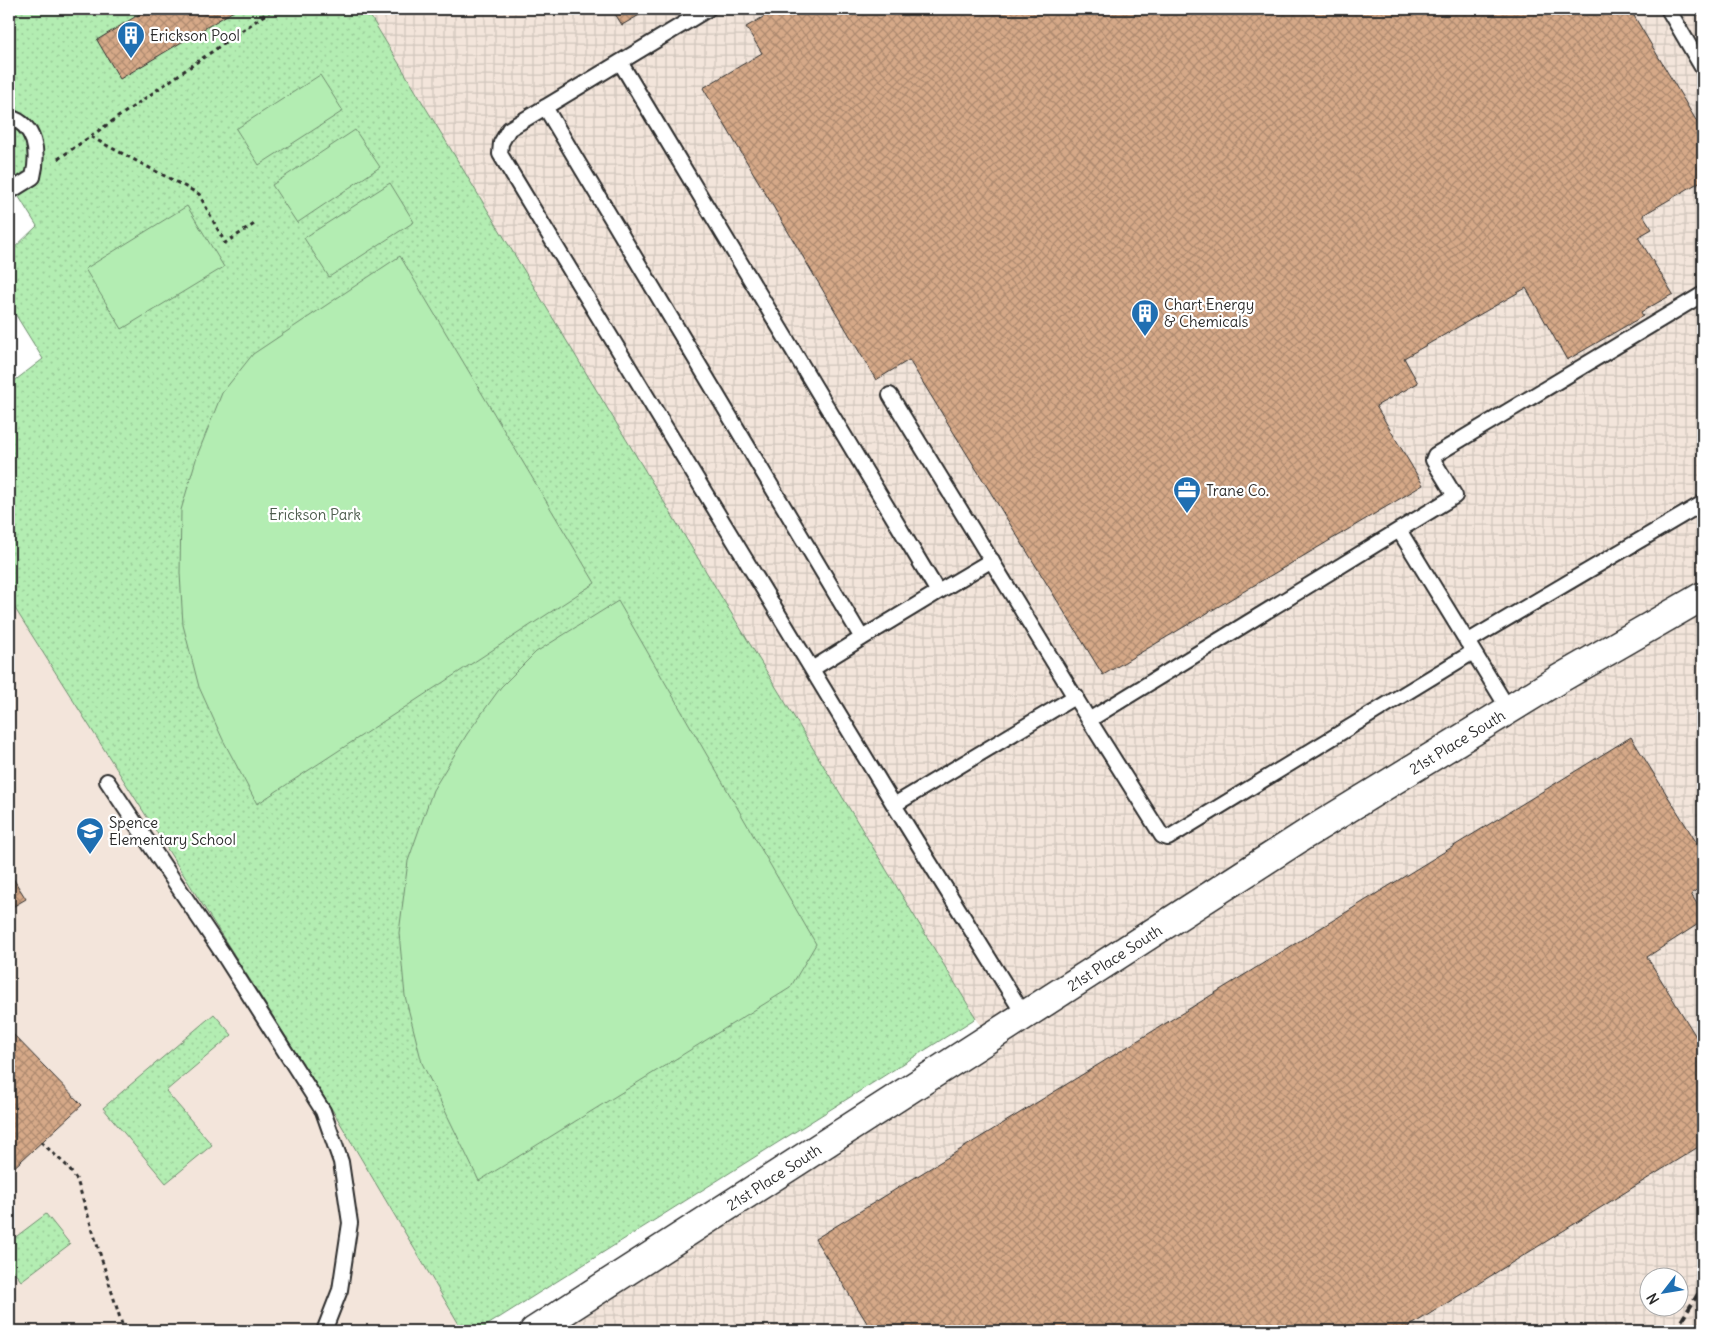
<svg xmlns="http://www.w3.org/2000/svg" width="1712" height="1340" font-family="Delius,sans-serif">
<defs>
<pattern id="industrial-grid" width="8" height="8" patternUnits="userSpaceOnUse" patternTransform="scale(1.25)"><rect width="8" height="8" fill="#f3e5db"/><path d="M0 4h8M4 0v8" fill="none" stroke="#d0c5bc"/></pattern>
<pattern id="grass-dots" width="8" height="8" patternUnits="userSpaceOnUse" patternTransform="scale(1.25)"><rect width="8" height="8" fill="#b3edb2"/><path d="M2 2h.1M6 6h.1" fill="none" stroke="#9acb99" stroke-width="1.8" stroke-linecap="round"/></pattern>
<pattern id="building-cross-hatch" width="8" height="8" patternUnits="userSpaceOnUse" patternTransform="scale(1.25)"><rect width="8" height="8" fill="#d6a988"/><path d="M0 0l8 8M0 8l8-8" fill="none" stroke="#ae8a6f"/></pattern>
</defs>
<rect width="100%" height="100%" fill="#fff"/>
<filter id="ink" filterUnits="userSpaceOnUse"><feTurbulence type="fractalNoise" baseFrequency=".02" numOctaves="2"/><feDisplacementMap in="SourceGraphic" scale="10" xChannelSelector="R" yChannelSelector="G"/><feConvolveMatrix kernelMatrix="1 2 1 2 8 2 1 2 1" color-interpolation-filters="sRGB"/></filter>
<g filter="url(#ink)">
<path fill="#f3e5db" d="M9,599L333,1111L463,1331H9Z"/>
<path fill="url(#industrial-grid)" fill-rule="evenodd" d="M371,9H1703V1331H538L993,1046L367,11ZM1650,1278H1680V1308H1650Z"/>
<path fill="url(#grass-dots)" stroke="#6f8c6e" d="M9,9H366L976,1018L478,1331H463L333,1111L9,599V385L43,359L9,304V253L37,226L9,181Z
M214,1014L232,1035L166,1091L212,1145L166,1183L103,1108Z
M46,1214L70,1244L21,1281L9,1265V1242Z"/>
<path fill="#b3edb2" stroke="#6f8c6e" d="M320,75L343,111L259,165L236,129Z
M355,130L380,167L297,223L272,185Z
M390,183L414,222L329,277L304,238Z
M187,206L224,267L122,329L85,269Z
M400,256L595,583L257,804L223,740L199,687L183,625L180,573L181,510L197,456L222,393L253,354Z
M618,601L816,944L790,988L479,1181L422,1063L405,996L399,933L408,861L433,790L467,734L501,687L536,652Z"/>
<path fill="url(#building-cross-hatch)" stroke="#2b2b2b" d="M148,9H237L120,79L97,40Z
M612,9H650L622,25Z
M777,9H1630L1703,132V180L1643,215L1652,229L1638,237L1673,294L1641,312L1643,316L1567,360L1526,288L1404,358L1418,383L1376,406L1423,485L1103,675L909,360L876,380L703,88L762,53L746,27Z
M1631,737L1703,853V885L1691,894L1703,914V921L1647,957L1703,1048V1144L1402,1331H872L815,1239Z
M9,872L26,899L9,909Z
M9,1030L82,1105L9,1172Z"/>
<g fill="none" stroke-linecap="round" stroke-linejoin="round">
<g stroke="#2b2b2b" stroke-width="18">
<path id="service" d="M708,9L509,129L501,143L500,154L894,805L1024,1015
M1668,9L1703,69
M620,62L938,592L992,560
M545,107L862,638L938,592
M9,117C36,125 39,153 33,177L9,192
M890,395L1089,720L1399,530L1509,710
M1399,530L1455,496L1433,460L1435,455L1703,294
M1467,642L1703,503
M812,669L862,638
M1089,720L1162,836L1168,838L1473,652
M107,781L223,954L323,1111L341,1162L350,1223L340,1290L324,1331
M894,805L1076,696"/>
</g>
<g stroke="#2b2b2b" stroke-width="31">
<g id="minor">
<path id="s1" d="M534,1331L1306,834L1559,679L1703,596"/>
</g>
</g>
<path stroke="#2b2b2b" stroke-width="3" stroke-dasharray="4 4" stroke-linecap="butt" d="M91,137L199,194L225,243L256,223
M58,159L273,9
M41,1142L67,1166L77,1180L124,1331"/>
<use href="#service" stroke="#fff" stroke-width="14"/>
<use href="#minor" stroke="#fff" stroke-width="28"/>
<path stroke="#2b2b2b" stroke-width="4" stroke-dasharray="8 4" stroke-linecap="butt" d="M1675,1331L1703,1286"/>
</g>
</g>
<defs>
<g id="building-pin" transform="scale(1.4375)"><path d="M0 17L-7.5 6A9.5 9.5 0 1 1 7.5 6Z" fill="#1f6fb2" stroke="#fff"/><path d="M-4-6H4V6H1V3H-1V6H-4ZM-2.5-4.3h1.7v1.8h-1.7ZM.8-4.3h1.7v1.8H.8ZM-2.5-1h1.7V.8h-1.7ZM.8-1h1.7V.8H.8Z" fill="#fff"/></g>
<g id="office-pin" transform="scale(1.4375)"><path d="M0 17L-7.5 6A9.5 9.5 0 1 1 7.5 6Z" fill="#1f6fb2" stroke="#fff"/><path d="M-6-3h4V-5.5h4V-3h4V5H-6ZM-1-4.5V-3h2v-1.5ZM-6 0V1H6V0Z" fill="#fff"/></g>
<g id="school-pin" transform="scale(1.4375)"><path d="M0 17L-7.5 6A9.5 9.5 0 1 1 7.5 6Z" fill="#1f6fb2" stroke="#fff"/><path d="M0-5L7-2L0 1L-7-2ZM-4 1L0 2.5L4 1V4Q0 6-4 4Z" fill="#fff"/></g>
</defs>
<g fill-rule="evenodd">
<use href="#building-pin" x="131" y="35"/>
<use href="#building-pin" x="1145" y="313"/>
<use href="#office-pin" x="1187" y="490"/>
<use href="#school-pin" x="90" y="831"/>
</g>
<g text-anchor="middle" dominant-baseline="central" stroke-width="4.5" stroke-linejoin="round" paint-order="stroke">
<g font-size="15" fill="#2b2b2b" stroke="#fff" text-anchor="start">
<text x="150" y="35">Erickson Pool</text>
<text x="1164" y="304">Chart Energy<tspan x="1164" dy="17">&amp; Chemicals</tspan></text>
<text x="1206" y="490">Trane Co.</text>
<text x="109" y="822">Spence<tspan x="109" dy="17">Elementary School</tspan></text>
</g>
<g font-size="15" fill="#4d5c4d" stroke="#fff">
<text x="315" y="514">Erickson Park</text>
</g>
<g font-size="15" fill="#2b2b2b" stroke="#fff">
<text stroke="none"><textPath href="#s1" startOffset="1095">21st Place South</textPath></text>
<text stroke="none"><textPath href="#s1" startOffset="690">21st Place South</textPath></text>
<text stroke="none"><textPath href="#s1" startOffset="285">21st Place South</textPath></text>
</g>
</g>
<rect width="1712" height="1340" fill="none" stroke="#fff" stroke-width="30"/>
<rect x="15" y="15" width="1682" height="1310" fill="none" stroke="#2b2b2b" stroke-width="2" filter="url(#ink)"/>
<g transform="translate(1664 1292) rotate(239)"><circle r="24" fill="#ffffff" stroke="#aaaaaa"/>
<path d="M0-4L9 19L0 12L-9 19Z" fill="#1f6fb2"/>
<text y="-8" font-size="14" font-weight="bold" text-anchor="middle" fill="#2b2b2b">N</text>
</g>
</svg>
